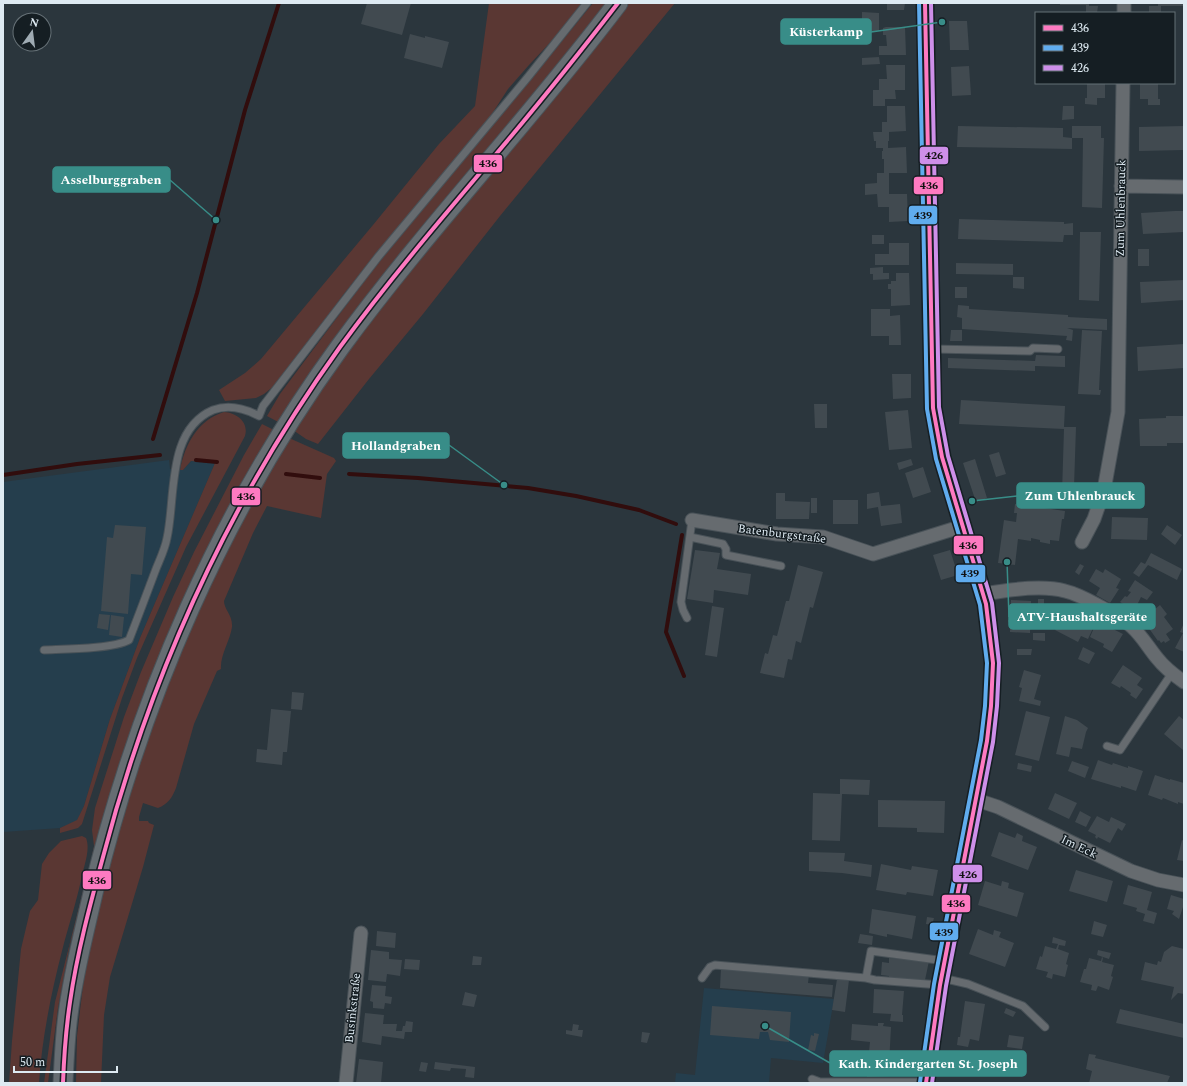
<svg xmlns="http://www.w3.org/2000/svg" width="1187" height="1086" font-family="Spectral,serif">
<rect width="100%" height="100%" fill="#2b363d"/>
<path fill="#253e4d" d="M169,460L170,469L183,470L191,461L215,463L140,638L110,719L84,806L77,821L60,828L3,832V482Z
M704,988L834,999L823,1063L771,1058L769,1083H675L676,1073L695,1075Z"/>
<path fill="#5a3733" d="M489,3H583L560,32L529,65L508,89L486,123L377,253L343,295L303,351L274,386L264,394L256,398L225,401L219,390L245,373L261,359L373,225L439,144L475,106Z
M593,3H609L280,423L267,416L280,394L371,272L545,62Z
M628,3H675L500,216L423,314L369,379L318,444L306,439L293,430L359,334L601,38Z
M224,412C237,413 249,422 245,436L186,547L137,658L122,698L82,824L78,828L60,833V828L77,820L84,806L110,719L140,638L215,463L191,461L183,470H180C185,444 198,420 224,412Z
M262,424L276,431L231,508L90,866L94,846L92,830L95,808L124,717L141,672L173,597L194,552L244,455Z
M289,438L334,458L336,461L327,474L321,518L267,506L253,533L224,601C224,610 233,615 232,627C230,641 220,655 221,669L217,671L194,724L176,788C172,798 168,804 158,808L143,803L139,817V821H148L149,823L154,825L143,867L110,977L104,1015L101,1083H76L77,1036L84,977L91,943L118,830L158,707L212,580L250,505Z
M82,836L86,838C91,850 83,868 81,880C76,904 68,927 62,951C51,994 42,1038 39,1083H9L12,1041L21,949L30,911L38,900L42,864L49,853L61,841Z
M84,887L83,904L70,944L58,1008L48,1083H44L55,1002Z"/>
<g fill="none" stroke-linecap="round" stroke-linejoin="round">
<path stroke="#310d0d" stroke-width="4" d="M153,439L197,293L245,110L279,3
M196,460L217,462
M286,474L320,478
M349,474L418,478L528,488L576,496L639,510L676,524
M3,475L77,464L160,455
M682,535L666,632L684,676"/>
</g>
<path fill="#414a50" d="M367,3H411L402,35L361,24Z
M887,3H905L904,10H887Z
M1060,3H1089V6H1098L1097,13H1086V5H1060Z
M1158,3H1184V6H1161V13H1149V6H1158Z
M862,12L879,13V31H862Z
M949,21H967L969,50H950Z
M886,27H905L906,55H879V46H887L886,35H883V28Z
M410,34L425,38V36L449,42L442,68L404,58Z
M879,57L880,64L862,65V58Z
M886,65H905V90H895L896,99H885V106H873V90H879V79H887Z
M969,66L971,95L952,96L951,67Z
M1087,83H1105V98H1097V105L1085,104V98H1087Z
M1140,83H1158V99H1160V105H1148V99H1140Z
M887,106H905L906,131L889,132V141H888V148L906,147L907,173H889V194H907L908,221L889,222V207H878L877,194L865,195V184L877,183V173H884V159H882V151H883V148H876V141H874L873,132H882V122H887Z
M1063,106H1074V119L1062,120Z
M958,126L1063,128V137L1072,138V149L957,147Z
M1072,126H1101V138H1104L1102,208L1082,207L1083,138H1072Z
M1184,126V150L1139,151V127Z
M1175,211H1184V232L1143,234L1141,213Z
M959,219L1064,222V224L1073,223V235H1064L1063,242L958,239Z
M1080,232H1101L1099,301L1079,300Z
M872,235H884V244H872Z
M889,243H909V265H875V254H889Z
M1138,249H1149V266H1138Z
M956,263L1013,264V275L956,274Z
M883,267V273H889V279L873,280V274H870V268Z
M896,273H909L910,305L891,306V289H888V284H891V281H896Z
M1013,277H1024V289L1013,288Z
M1184,280V300L1141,303L1140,282Z
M955,287H967V298H955Z
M958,305L969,306V309L1068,315V317L1107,319V330L1067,328L1073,330L1072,341L1066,340L1067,336L962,329V318L957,317Z
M871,309H890V316L900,315L901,345H889V336H871Z
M951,330H962V341H950Z
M1082,330L1102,331L1099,390H1101L1100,395L1078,394Z
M1184,344V368L1138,371L1137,347Z
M1036,355L1065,356V367L1035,366V371L948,368V358L1035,361Z
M892,374H911V398L893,399Z
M961,400L1065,406L1064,427H1076L1074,487H1071V493H1062L1064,429L959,424Z
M814,404H827V428H815Z
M908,410L912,448L889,450L885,412Z
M1166,416H1184V443H1167V446H1140L1139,419L1166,418Z
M999,452L1006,474L996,477L989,455Z
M911,459L913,465L899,470L897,463Z
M975,459L987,498L976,502L963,463Z
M923,467L931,492L913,498L905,473Z
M879,492L881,506L900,504L902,523L881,526L878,507L867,509V494Z
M776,493H785V501L810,502L809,519H776Z
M811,498H817V513H811Z
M833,500H858V524H833Z
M1015,504L1037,507L1038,505L1045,506L1044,508L1065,511L1064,519H1062L1059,541L1050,540V544L1040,542V540L1031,538V541L1018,539L1015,565L998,563L1004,520L1016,522L1017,513H1014Z
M1112,517L1148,518L1147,540L1111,539Z
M115,525L146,527L142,575L131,574L128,614L101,611L107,537L113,538Z
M1167,525L1182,535L1175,545L1161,534Z
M695,550L720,553L717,569L751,574L748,595L714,590L713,603L687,599Z
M950,550L958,575L941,580L933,555Z
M1151,553L1182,569L1177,580L1148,565L1139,577L1133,573L1141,562L1145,564Z
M1080,564L1084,566L1079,575L1075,572Z
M798,565L823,572L813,608L810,607L801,643L796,641L792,660L788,659L784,678L760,673L765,653L768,654L773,635L777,636L786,601H789Z
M1096,569L1103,573L1105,569L1121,579L1116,588L1119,589L1110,603L1096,595L1100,588L1089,581Z
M1135,580L1153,592L1147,600L1141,597L1134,611L1120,602L1125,596L1127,597L1131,592L1128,591Z
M1038,599H1044V607H1038Z
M1011,600L1031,601L1030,633L1010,632V623L1008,622V620H1010Z
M1160,605L1167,614L1164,617L1173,629L1166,634L1170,640L1165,643L1164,641L1161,643L1159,640L1158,641L1148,627L1153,624L1144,613L1152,606L1155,609Z
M712,606L724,608L717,657L705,655Z
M1064,610L1088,622V623L1094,626L1088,639L1081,636L1078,642L1055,630Z
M99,614L110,615L108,630L97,628Z
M111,615L124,617L122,637L109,635Z
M1097,621L1123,634L1112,652L1103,647L1104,644L1090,637Z
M1184,623V652L1175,648L1183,633L1180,632Z
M1033,633H1045V641L1033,640Z
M1083,647L1095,653L1089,664L1078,659Z
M1017,649H1032L1031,655H1017Z
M1123,665L1142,678L1137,685L1143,689L1136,699L1130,695L1131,693L1121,686L1120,688L1111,683Z
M1024,670L1041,675L1034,699L1041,701L1040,706L1019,701L1022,688L1019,687Z
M292,692L304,693L302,710L291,709Z
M271,709L291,711L287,752H283L282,765L256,762L257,749L267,750Z
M1026,711L1050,717L1039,761L1015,755Z
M1065,716L1077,720L1088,728L1086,732L1082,749L1071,747L1069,757L1056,754Z
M1179,716L1184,720L1183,750L1164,734Z
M1098,760L1112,765L1113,763L1128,768V766L1143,771L1136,791L1121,786V788L1091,779Z
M1072,761L1089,767L1085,778L1068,771Z
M1018,763L1032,766L1031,772L1017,769Z
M1155,775L1170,780V779L1184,783V804L1178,802V804L1163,798L1162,800L1148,795Z
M840,779L870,780L869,795L842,794L840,841L812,840L813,793L840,794Z
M1055,793L1077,803L1069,819L1048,809Z
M878,800L945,801L944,833L917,832V828L878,827Z
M1080,811L1091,817L1086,827L1075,822Z
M1097,816L1109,822L1111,817L1126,824L1122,831L1118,828L1110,843L1098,837L1097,839L1095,837L1096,835L1088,831Z
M999,832L1015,838L1017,833L1023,836L1022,841L1037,847L1028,870L991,856Z
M1182,840L1184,841V861L1177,860Z
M809,852L845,853L844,861L872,865L871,877L842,873L809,871Z
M881,864L911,870L912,866L938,870L933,896L907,892L906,895L876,890Z
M1076,870L1113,881L1107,902L1069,891Z
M985,881L1001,886L1002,881L1009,883L1008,888L1024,893L1017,917L978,905Z
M1128,885L1152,892L1147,910L1157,913L1154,924L1143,921L1145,914L1136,911L1137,908L1123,904Z
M1171,895L1184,899V904L1179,919L1172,914L1174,911L1167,909Z
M872,909L916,916L912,939L887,934V937L869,933Z
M927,917L934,918L932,925L926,924Z
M1094,921L1107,925L1103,937L1091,934Z
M978,929L993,935L994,930L1001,932L999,937L1014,943L1005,967L969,954Z
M377,931L396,933L395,948L376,946Z
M860,934L873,936L872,945L858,943Z
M1053,937L1066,941L1065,946L1059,945L1058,949L1069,953L1066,964L1068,965L1065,977L1053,974L1052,979L1046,977L1048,972L1036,969L1040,956L1042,957L1045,946L1056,949L1058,944L1052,943Z
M1172,946L1184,949V994L1178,993L1171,1000L1174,987L1141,980L1145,962L1157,965L1158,961L1161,962L1164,952Z
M371,950L389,952V959L402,960L400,976L387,974L386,982L368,980Z
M1098,950L1111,953L1109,959L1097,955Z
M473,956L482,957L481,965H472Z
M1102,957L1103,958L1102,962L1114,965L1111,976L1113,977L1109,990L1098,986L1096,991L1091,990L1092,985L1080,982L1084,969H1086L1089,958L1101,961Z
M889,958L929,961L925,980L889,978V976L881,975L882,962L889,963Z
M405,959L420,960L419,970L404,969Z
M721,968L809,975L808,983L833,985L832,997L720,988Z
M837,979L849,980L845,1012L832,1010Z
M372,985L386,986L385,996L392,997L391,1004L385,1003L384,1009L373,1008V1002L370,1001Z
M874,989L904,991L902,1015H903V1022L890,1021L891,1014L873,1013Z
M465,992L477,995L474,1007L462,1005Z
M965,1001L985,1004L979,1041L970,1039L968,1047L957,1045L958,1037H960Z
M712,1006L791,1012L789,1042L770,1040L768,1032H760L759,1039L710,1035Z
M1006,1008L1016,1012L1013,1017L1004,1013Z
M1120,1009L1184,1024V1038L1116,1023Z
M365,1013L384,1015L383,1024H397L396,1031H402L403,1026H405L406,1021L413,1022L412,1032H405L404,1039L382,1036L381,1045L362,1042Z
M878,1023H884L883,1026L891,1027L889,1064H891L890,1076L867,1077V1071H875V1063L862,1062V1052H869L870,1042L851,1040L852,1024L878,1026Z
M573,1024L579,1025L578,1030H583L582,1037L566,1034V1030L572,1031Z
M642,1032L650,1033L647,1043L641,1042Z
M814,1033L819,1034L815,1051L808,1050L811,1035L814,1036Z
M1009,1035L1024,1037L1022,1049L1007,1047Z
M1089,1054L1096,1055L1095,1058L1170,1076L1167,1083H1089L1092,1071L1086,1069Z
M359,1059L383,1062L381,1083H356Z
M421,1062L428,1063L426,1072L419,1071Z
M435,1062L475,1067L474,1078L465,1077L466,1069L451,1068L450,1071L434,1069Z"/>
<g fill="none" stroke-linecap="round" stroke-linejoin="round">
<g stroke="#495258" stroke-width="9">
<path id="service" d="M932,349L1030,351L1033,348L1058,349
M690,537L723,544L726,549V555L781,566
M687,618L683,610L681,602L692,520
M44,650C64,649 113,649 129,640C138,617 147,593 156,569C160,559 165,549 167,538C176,498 166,430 213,410C229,404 244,408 259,416L263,406L378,257L528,77L587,3
M1107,746L1120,750L1172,673
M702,978L710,967L715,965L866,978
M942,978L968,984L1023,1006L1045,1027
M940,985L875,980L866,978L871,951L945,961
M812,1079L820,1082H926"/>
</g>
<g stroke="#495258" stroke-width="15">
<path id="minor" d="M925,3L933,408L942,457L973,558L986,604L993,663L991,706L987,741L940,985L926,1083
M1124,13V3
M1121,186L1184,187
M692,520L777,534L823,537L873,554L963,526
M1082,542L1094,519L1104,490L1118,412L1123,83
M984,594C1006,590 1043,585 1065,591C1078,594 1090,601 1101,607C1112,613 1123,618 1132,627C1142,636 1148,647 1157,658C1164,667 1174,675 1184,682
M977,800L998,807L1131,871L1158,880L1184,885
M346,1083L361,933"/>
</g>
<g stroke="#495258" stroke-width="21">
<path id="secondary" d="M63,1083C64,1060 65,1037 68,1015C73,974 84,933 93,893C140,698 222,509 340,347C427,228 529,121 618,3"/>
</g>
<use href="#service" stroke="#666b6f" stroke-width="7"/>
<use href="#minor" stroke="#666b6f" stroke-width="13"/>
<use href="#secondary" stroke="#666d72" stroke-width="19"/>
<g stroke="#151e23" stroke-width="7">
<path id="bus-1" d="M925,3L933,408L942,457L986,604L993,663L991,706L987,741L940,985L926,1083
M63,1083C64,1056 66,1029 70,1002C77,953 90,905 103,857C151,674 230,500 340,347C394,273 454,204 513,134C549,91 584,47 618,3"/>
</g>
<g stroke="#151e23" stroke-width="7">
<path id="bus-2" d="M919,3L927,409L936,459L980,605L987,663L985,706L981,740L934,984L920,1082"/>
</g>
<g stroke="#151e23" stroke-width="7">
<path id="bus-3" d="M931,3L939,407L948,456L992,603L999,663L997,706L993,742L946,986L932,1083"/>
</g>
<use href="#bus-1" stroke="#fe7ac1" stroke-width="4"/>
<use href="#bus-2" stroke="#60acee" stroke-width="4"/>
<use href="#bus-3" stroke="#ce8fe9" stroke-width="4"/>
</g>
<g text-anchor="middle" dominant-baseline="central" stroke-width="3" stroke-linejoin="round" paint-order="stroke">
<g font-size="12" fill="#deeaf2" stroke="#151e23">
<text transform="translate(1121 208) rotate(-89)">Zum Uhlenbrauck</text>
<text transform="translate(782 534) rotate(7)">Batenburgstraße</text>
<text transform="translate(1079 847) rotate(26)">Im Eck</text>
<text transform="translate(353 1008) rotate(-84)">Businkstraße</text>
</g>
</g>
<path fill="none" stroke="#388d88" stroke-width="1.5" d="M942 22L871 32M216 220L170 180M504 485L449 445M972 501L1017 496M1007 562L1009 617M765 1026L830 1063"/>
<g fill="#388d88" stroke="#151e23" stroke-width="1.5">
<circle cx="942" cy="22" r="4"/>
<circle cx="216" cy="220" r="4"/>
<circle cx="504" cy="485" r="4"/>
<circle cx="972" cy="501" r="4"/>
<circle cx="1007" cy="562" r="4"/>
<circle cx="765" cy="1026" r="4"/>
</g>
<g fill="#388d88" stroke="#388d88" stroke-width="1.5">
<rect x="781" y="19" width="90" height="25" rx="4"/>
<rect x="53" y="167" width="117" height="25" rx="4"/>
<rect x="343" y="433" width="106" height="25" rx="4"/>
<rect x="1017" y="483" width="127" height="25" rx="4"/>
<rect x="1009" y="604" width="146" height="25" rx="4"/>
<rect x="830" y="1051" width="196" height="25" rx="4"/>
</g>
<g font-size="13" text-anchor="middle" font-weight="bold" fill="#fff">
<text x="826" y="36">Küsterkamp</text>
<text x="111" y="184">Asselburggraben</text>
<text x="396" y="450">Hollandgraben</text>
<text x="1080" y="500">Zum Uhlenbrauck</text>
<text x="1082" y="621">ATV-Haushaltsgeräte</text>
<text x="928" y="1068">Kath. Kindergarten St. Joseph</text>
</g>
<g stroke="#151e23" stroke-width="1.5">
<rect x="919" y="146" width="30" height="19" rx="4" fill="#ce8fe9"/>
<rect x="473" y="154" width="30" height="19" rx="4" fill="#fe7ac1"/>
<rect x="913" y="176" width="31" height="19" rx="4" fill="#fe7ac1"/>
<rect x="908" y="205" width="30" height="20" rx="4" fill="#60acee"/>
<rect x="231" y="487" width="30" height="19" rx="4" fill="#fe7ac1"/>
<rect x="953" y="535" width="31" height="20" rx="4" fill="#fe7ac1"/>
<rect x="955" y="564" width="31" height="19" rx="4" fill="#60acee"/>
<rect x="952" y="864" width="31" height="19" rx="4" fill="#ce8fe9"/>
<rect x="82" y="870" width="30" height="20" rx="4" fill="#fe7ac1"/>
<rect x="941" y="894" width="30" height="19" rx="4" fill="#fe7ac1"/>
<rect x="929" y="922" width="30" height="19" rx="4" fill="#60acee"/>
</g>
<g font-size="11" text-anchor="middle" font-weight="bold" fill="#111">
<text x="934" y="159">426</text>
<text x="488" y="167">436</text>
<text x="929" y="189">436</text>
<text x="923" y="219">439</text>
<text x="246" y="500">436</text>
<text x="968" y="549">436</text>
<text x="970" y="577">439</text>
<text x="968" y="878">426</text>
<text x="97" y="884">436</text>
<text x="956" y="907">436</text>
<text x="944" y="936">439</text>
</g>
<rect width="1187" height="1086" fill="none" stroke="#deeaf2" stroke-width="8"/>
<rect x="1035" y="12" width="140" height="72" fill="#151e23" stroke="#657076"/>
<rect x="1043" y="25" width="20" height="6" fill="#fe7ac1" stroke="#657076"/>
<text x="1071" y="32" font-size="12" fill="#deeaf2">436</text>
<rect x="1043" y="45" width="20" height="6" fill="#60acee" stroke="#657076"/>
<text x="1071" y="52" font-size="12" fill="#deeaf2">439</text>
<rect x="1043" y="65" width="20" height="6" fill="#ce8fe9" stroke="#657076"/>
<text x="1071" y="72" font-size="12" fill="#deeaf2">426</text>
<g transform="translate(32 32) rotate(14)"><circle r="19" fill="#151e23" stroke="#657076"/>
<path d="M0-3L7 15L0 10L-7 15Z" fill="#9fabb3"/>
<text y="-6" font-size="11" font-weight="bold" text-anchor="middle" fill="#deeaf2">N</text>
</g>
<path d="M14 1066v6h103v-6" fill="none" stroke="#deeaf2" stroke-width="2"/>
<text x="20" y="1066" font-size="12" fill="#deeaf2" stroke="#151e23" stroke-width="3" paint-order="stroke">50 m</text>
</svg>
